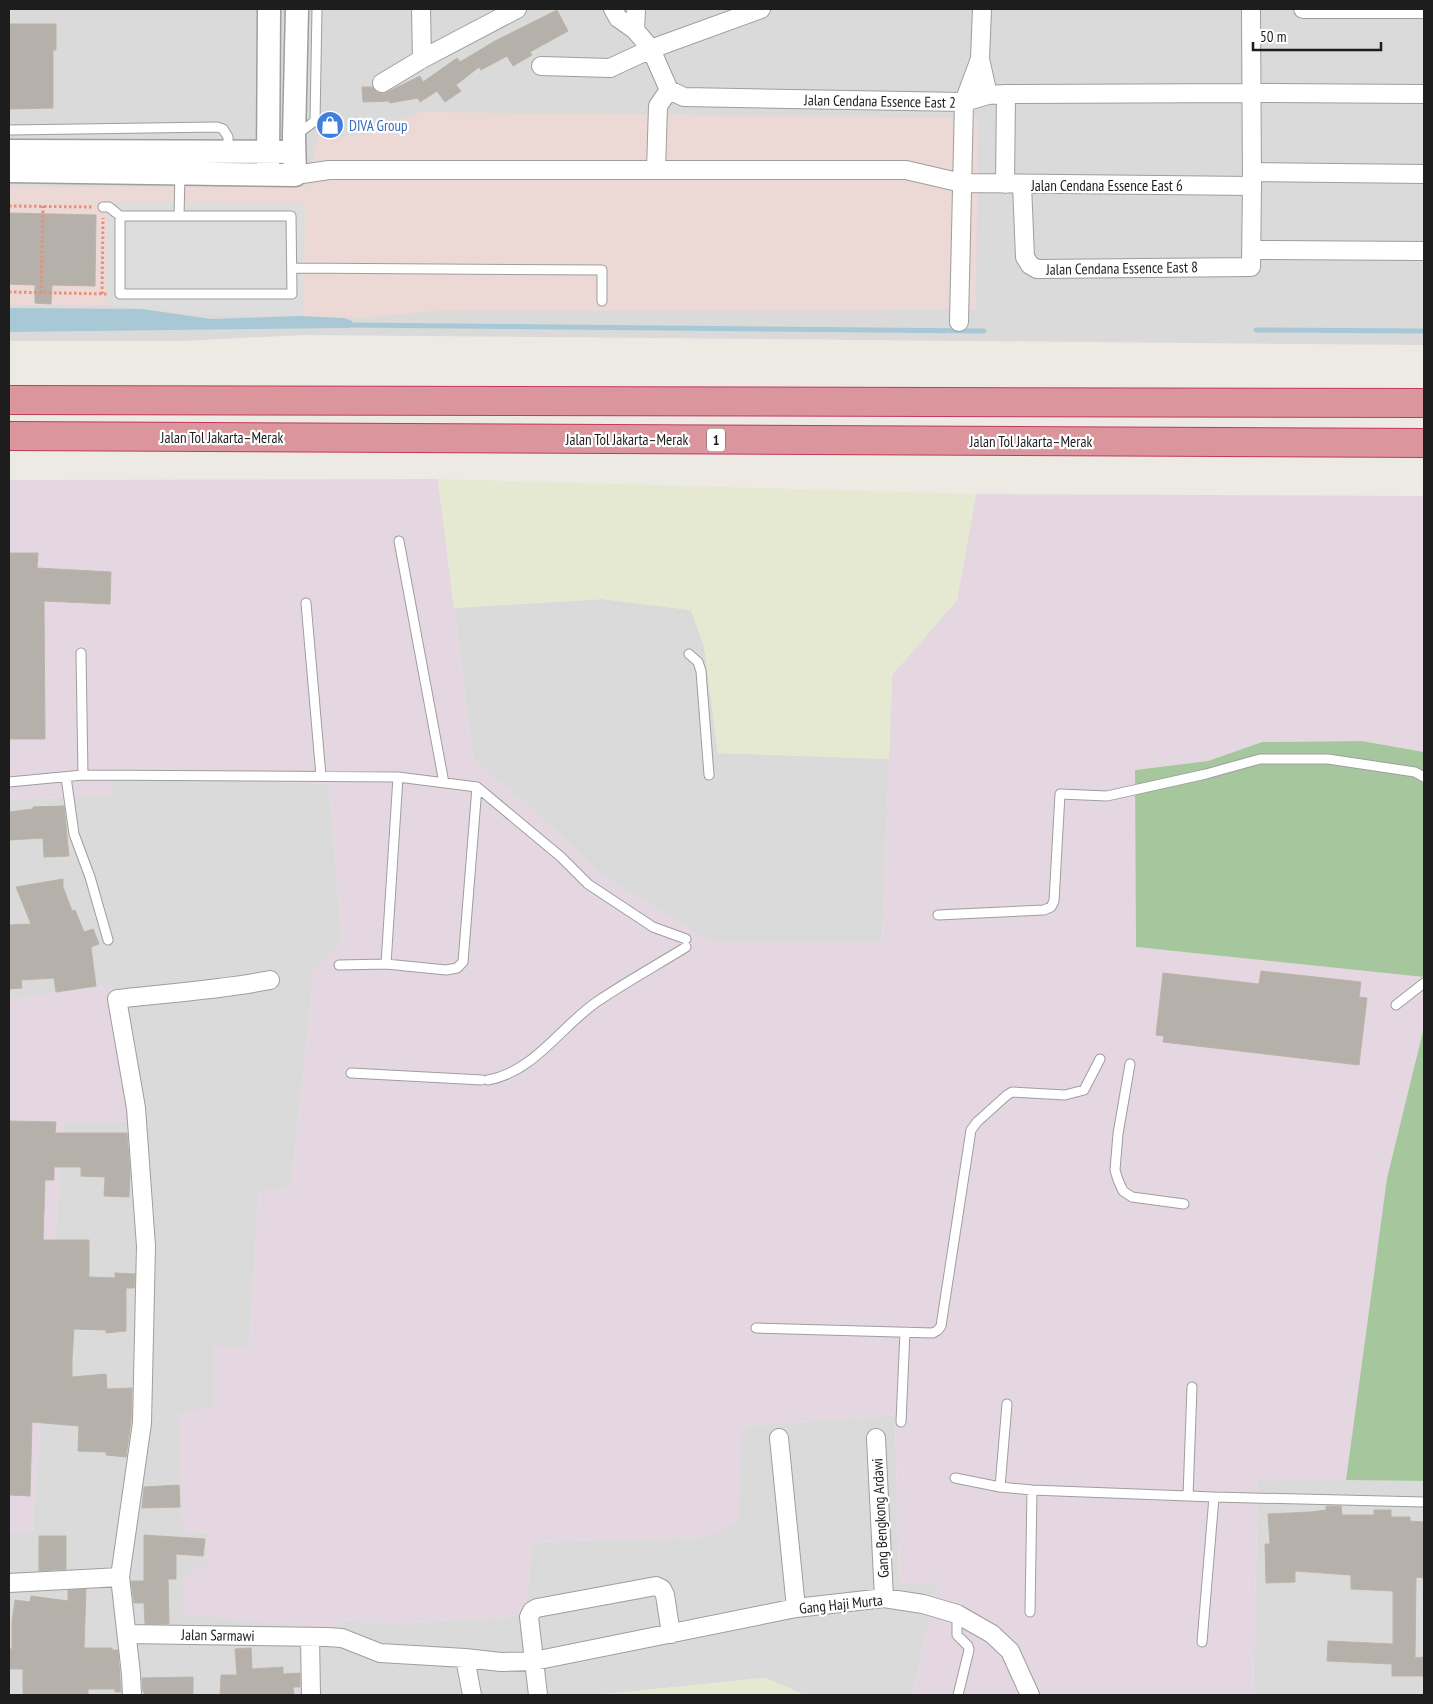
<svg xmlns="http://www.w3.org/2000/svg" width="1433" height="1704" font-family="'PT Sans Narrow',sans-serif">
<rect width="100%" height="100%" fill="#edeae4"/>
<path fill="#dbdada" d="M9,9H1424V345L304,335L182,341H9Z
M602,599L691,610L704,646L718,753L889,759L882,942H710L597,873L546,822L473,760L454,608Z
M111,773L329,784L342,945L314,971L291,1188L259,1192L249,1350L214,1406L183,1531L208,1533L207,1564L342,1620L394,1623L510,1617L526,1611L532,1542L709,1537L742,1426L895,1415L899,1582L939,1581L912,1695H805L765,1678L596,1695H9V1532H32L64,1122H140L12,999H9V800L111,794Z
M1258,1478L1424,1481V1695H1253Z"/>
<path fill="#ecd8d5" d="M420,112L978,118L976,310L431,311L363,318L199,315L107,305H9V187H305L319,134L342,136L370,134Z"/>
<path fill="#e5d7e1" d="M438,479L473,760L546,822L597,873L710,942H882L892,675L957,600L976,494L1424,496V752L1362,741L1262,742L1208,761L1136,770V947L1424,977V1027L1387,1178L1346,1480L1258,1478L1253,1695H912L939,1582L899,1583L895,1415L742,1426L738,1522L709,1537L532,1542L526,1611L510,1617L394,1623L342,1620L335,1630L183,1614V1577L207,1564L208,1533L183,1531L178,1414L214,1406L213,1346L249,1349L259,1191L291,1188L314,970L342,945L329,784L112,773V794L9,800V480Z
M115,985L140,1122H64L32,1533L9,1532V999Z"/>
<path fill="#e6e9d1" d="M438,479L976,494L957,600L892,675L889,759L718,753L704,646L691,610L602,599L454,608Z
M765,1678L805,1695H596Z"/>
<path fill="#a6c79e" d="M1362,741L1424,752V977L1136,947L1135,770L1208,761L1262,742Z
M1424,1027V1481L1346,1480L1387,1178Z"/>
<path fill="#ddd" d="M107,201L305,204L304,316L199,315L107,305Z"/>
<path fill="#a9c8d5" d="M9,308L142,309L211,319L299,316L344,318L352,321L353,323V327L346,328L9,332Z"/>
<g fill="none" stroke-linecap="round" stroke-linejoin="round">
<path stroke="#a9c8d5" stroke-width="5" d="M347,325L984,331
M1256,330L1424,331"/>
</g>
<path fill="#b6b0aa" stroke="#bcb3a8" d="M557,10L568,31L530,52L532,55L513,66L507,56L481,70L479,67L456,85L461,91L445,102L437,91L420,102L418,98L390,103L389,101L363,102L362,87H372L376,92L383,94L420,76L423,82L457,58L460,62L495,41Z
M9,24H56V50H53V108L9,109Z
M9,213L96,215L95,286L52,285L51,304L35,303V285L9,284Z
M9,553H38L37,568L111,572L110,604L44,601L45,739H9Z
M64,806L69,856L44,857L43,838L9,840V812L33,809V807Z
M63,879V887L72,911L75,910L84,932L93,929L99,944L91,947L96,986L56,992L54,978L21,980L22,988L9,989V925L31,924L16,887Z
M1261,971L1361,982L1359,997L1367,998L1359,1065L1163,1042L1164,1036L1156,1035L1163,973L1259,984Z
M9,1121L56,1122L55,1133H127L130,1171L129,1197L104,1196L105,1177L81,1176V1167H54V1180H45L43,1240H89V1277L115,1278V1273L135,1274L134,1288H126V1331L106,1333V1330L74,1329L72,1359V1377L106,1374L107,1389L132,1388L131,1422L126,1457L106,1455V1452L78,1451L79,1426L32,1422L30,1496L9,1495Z
M179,1485L180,1507L142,1508L144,1487Z
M1326,1506H1341L1342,1515H1374V1510H1391V1517H1410V1521L1424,1522V1578L1416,1577L1415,1658L1424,1657V1676H1392V1664L1327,1661L1328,1641L1393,1644V1591L1351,1589V1575L1295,1571V1582L1266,1583L1265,1544H1270L1268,1514L1310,1512L1326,1510Z
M144,1535L205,1539L203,1556L176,1554V1579H168L169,1624H145L144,1603H134L131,1581H144Z
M39,1536H66V1569L39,1571Z
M86,1589L84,1648H112V1650H118L121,1692H115V1689H88V1695H23V1669H9V1649H12V1622L15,1600L30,1602L31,1596L68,1601V1590Z
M251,1648L252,1669L283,1667V1674L300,1673V1687H293L294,1695H220L221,1675H237L235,1649Z
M193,1677V1695H145L144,1692H143L142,1678Z"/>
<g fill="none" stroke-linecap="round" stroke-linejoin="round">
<g stroke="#9e9e9e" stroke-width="11">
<path id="service" d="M9,130L217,127L223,129L228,137V153
M296,135L315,121L317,9
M103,207H109L120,216H291L292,294H120V216
M179,216L180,174
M293,268L602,270V301
M399,541L444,783
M306,603L321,776
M81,653L83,775
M689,654L698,662L701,671L709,775
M66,777L74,834L90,877L108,940
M9,782L83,775L398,777L477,787L561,857L588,884L653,927L686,939
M938,915L1044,910L1051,907L1054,901L1060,794L1107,796L1206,774L1260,759H1328L1415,772L1424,777
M386,964L398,777
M339,965L386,964L446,970L457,968L463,962L477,787
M1396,1005L1424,983
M1130,1064L1118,1134L1115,1170L1118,1180L1123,1191L1132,1197L1184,1204
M351,1073L482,1080
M488,1080C534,1072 561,1026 598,1001C626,982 657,965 686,947
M756,1328L933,1333L938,1330L941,1326L971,1130L977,1122L1007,1095L1012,1092L1065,1095L1084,1090L1100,1059
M901,1422L905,1332
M955,1478L1000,1487L1032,1490L1214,1497
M1000,1487L1007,1404
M1188,1496L1192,1387
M1030,1612L1032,1490
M957,1614V1635L968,1646L969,1650L958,1695
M1202,1642L1214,1497L1424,1502"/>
</g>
<g stroke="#9e9e9e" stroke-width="20">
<path id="minor" d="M421,9L422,59
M613,9L618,18L635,30L651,49L669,90L684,97L964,102L988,95L1006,94L1251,93L1424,94
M982,9L980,59L988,95
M1303,9H1424
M635,30L636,9
M541,66L610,68L651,49L761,9
M382,83L422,59L517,9
M656,170L658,106L669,90
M1252,172L1424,174
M295,175L329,170H906L962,183L1252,186
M1005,184L1006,94
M1022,185L1025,257L1030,265L1037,269L1251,267L1252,186L1251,9
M1252,250L1424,251
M959,322L964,102L980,59
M779,1438L796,1608
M876,1438L884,1598
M9,1583L120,1577
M127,1634L327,1637L342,1638L380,1653L465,1658L501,1662L534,1661L796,1608L884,1598L923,1604L957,1614L992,1634L1010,1651L1030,1695
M310,1637L311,1695
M465,1658L472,1695
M132,1695L131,1674L120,1577L142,1423L146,1246L136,1108L117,999C168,993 220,990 270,980
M538,1695L529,1617L532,1611L537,1608L656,1586L662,1589L665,1595L671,1634"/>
</g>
<g stroke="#9e9e9e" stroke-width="25">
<path id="tertiary" d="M9,151L294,152
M268,166L269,9
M9,171L295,175L294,136L297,9"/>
</g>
<g stroke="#c2395d" stroke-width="30">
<path id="motorway" d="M9,400L1424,403
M9,436L1424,443"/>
</g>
<path stroke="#e88e7a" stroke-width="3" stroke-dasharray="2.5 2.5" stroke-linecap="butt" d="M9,206L93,207
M9,292L109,294
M41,293L43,206
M102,294L103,218"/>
<use href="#service" stroke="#fff" stroke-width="9"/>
<use href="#minor" stroke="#fff" stroke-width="18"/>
<use href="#tertiary" stroke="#fff" stroke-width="22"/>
<use href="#motorway" stroke="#db959c" stroke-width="28"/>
</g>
<defs>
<g id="shop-disc" transform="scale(1.4375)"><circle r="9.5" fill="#3f7fe0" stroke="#fff"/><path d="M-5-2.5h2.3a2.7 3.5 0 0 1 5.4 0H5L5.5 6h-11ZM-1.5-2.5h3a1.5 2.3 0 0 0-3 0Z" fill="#fff"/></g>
</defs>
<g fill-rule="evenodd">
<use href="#shop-disc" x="330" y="125"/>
</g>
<g text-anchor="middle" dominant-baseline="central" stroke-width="4.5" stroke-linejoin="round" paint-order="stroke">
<rect fill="#fff" stroke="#616161" stroke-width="1" x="707" y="428.5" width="18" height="23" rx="4"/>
<g font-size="14" font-weight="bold" fill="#1d1d1d">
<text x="716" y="440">1</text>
</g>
<g font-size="15" fill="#1d1d1d" stroke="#fff">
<text transform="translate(880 101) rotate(1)">Jalan Cendana Essence East 2</text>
<text x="1107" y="185">Jalan Cendana Essence East 6</text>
<text transform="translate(1122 268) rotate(-1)">Jalan Cendana Essence East 8</text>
<text x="222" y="437">Jalan Tol Jakarta–Merak</text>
<text x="627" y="439">Jalan Tol Jakarta–Merak</text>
<text x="1031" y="441">Jalan Tol Jakarta–Merak</text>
<text transform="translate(880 1518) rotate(-93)">Gang Bengkong Ardawi</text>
<text transform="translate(841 1604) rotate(-6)">Gang Haji Murta</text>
<text transform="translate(218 1635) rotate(1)">Jalan Sarmawi</text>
</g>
<g font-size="15" fill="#366cbe" stroke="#fff" text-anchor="start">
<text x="349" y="125">DIVA Group</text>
</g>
</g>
<rect width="1433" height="1704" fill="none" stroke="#1d1d1d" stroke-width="20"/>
<path d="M1253 42v8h128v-8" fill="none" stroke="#1d1d1d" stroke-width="2.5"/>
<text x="1260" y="42" font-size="15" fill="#1d1d1d" stroke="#ffffff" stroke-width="4" paint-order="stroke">50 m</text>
</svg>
